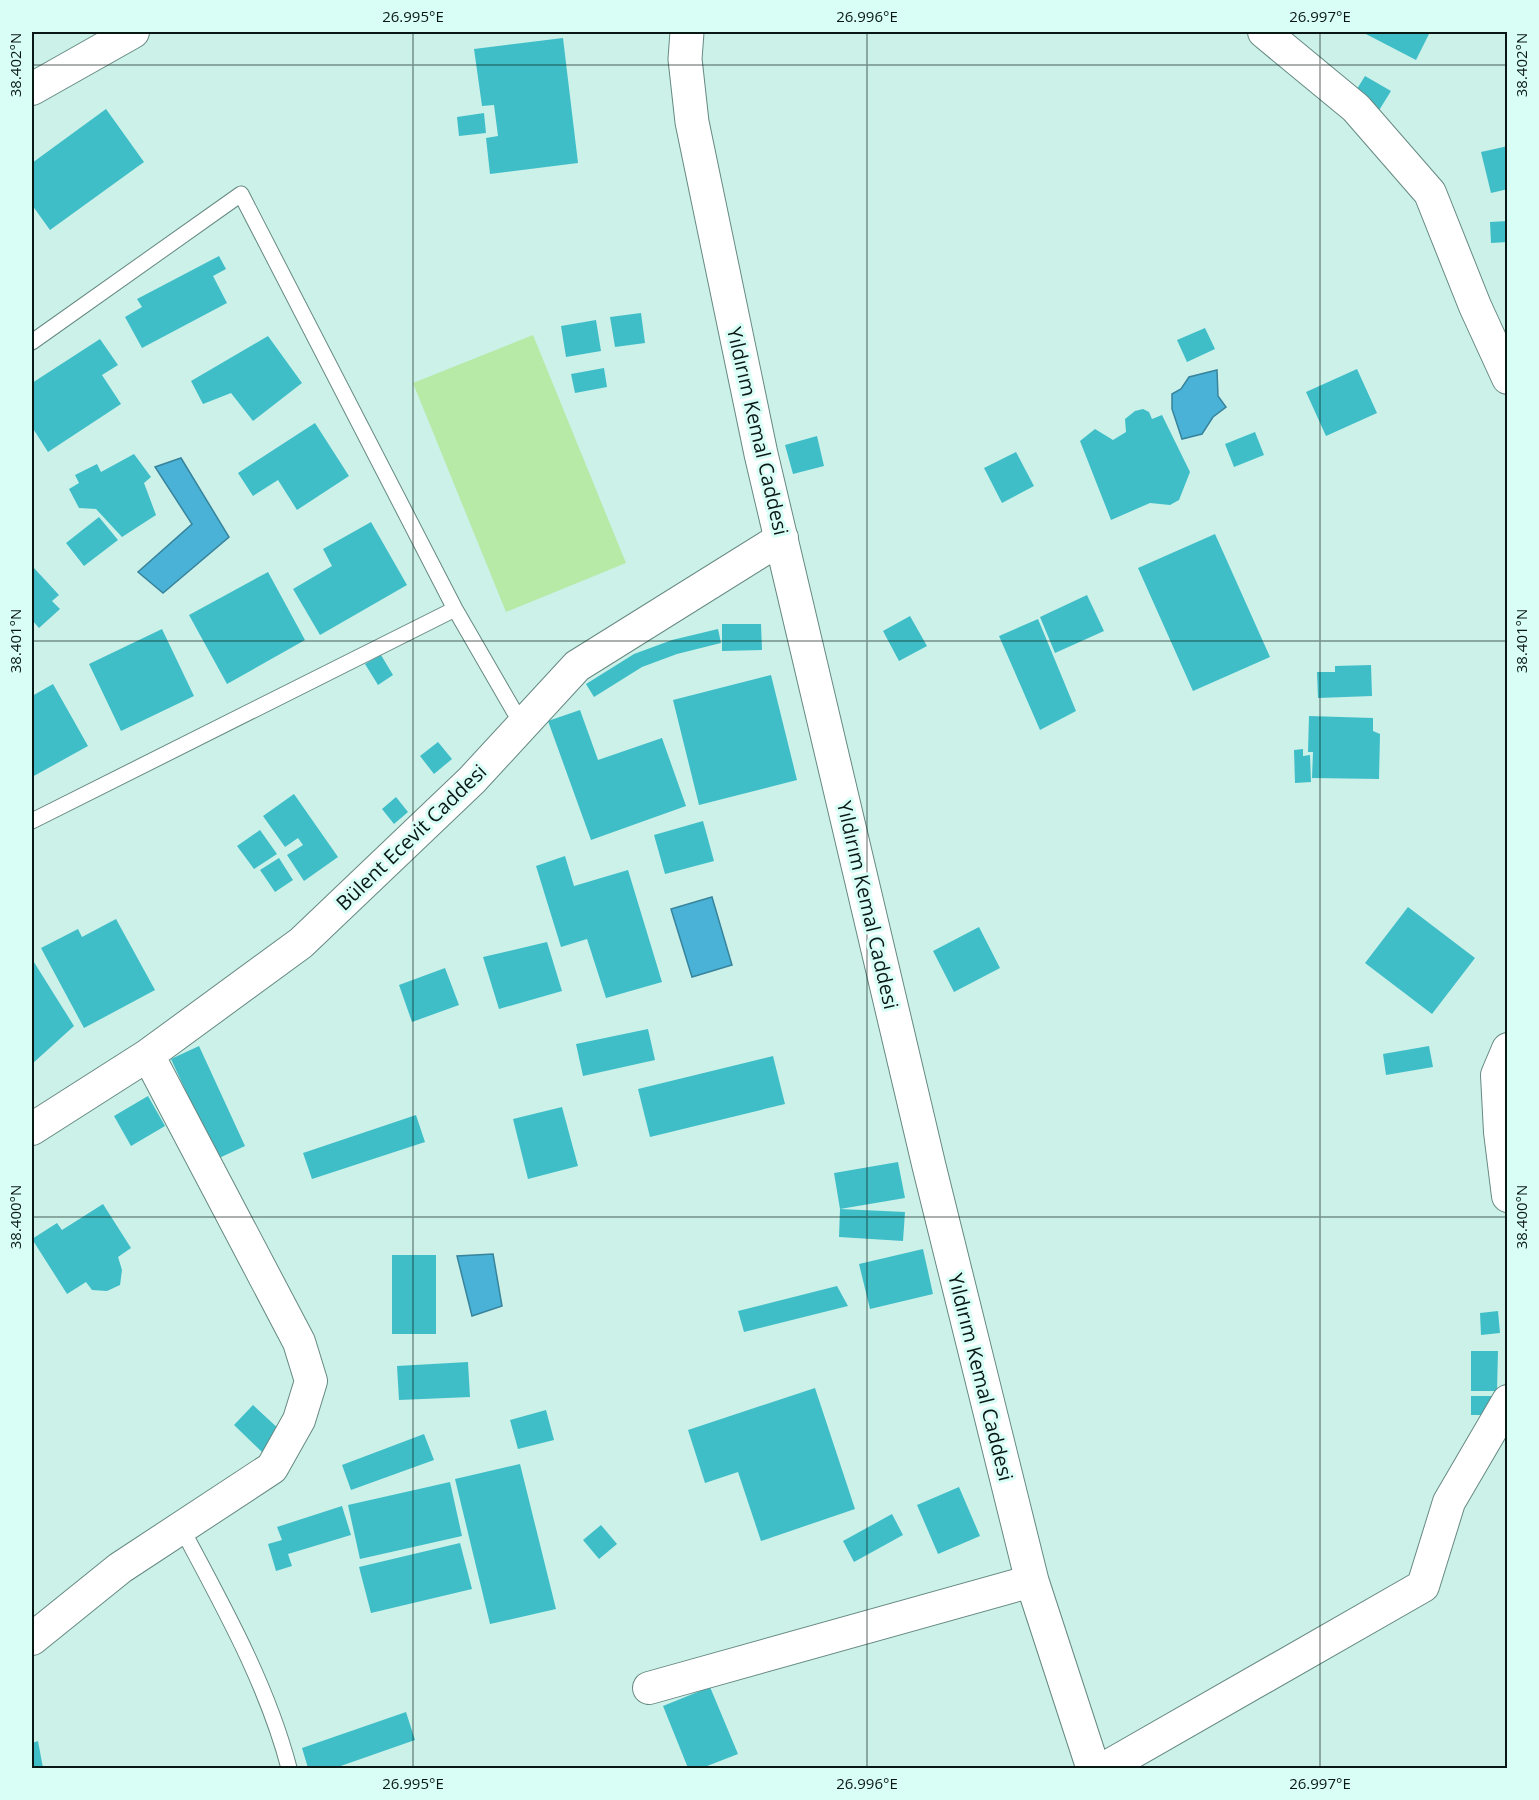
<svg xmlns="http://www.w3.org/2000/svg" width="1539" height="1800" font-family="'Open Sans',sans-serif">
<rect width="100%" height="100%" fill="#cbf1e9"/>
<path fill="#b7eaa7" d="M533,335L626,563L506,612L413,383Z"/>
<path fill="#4ab2d6" stroke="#37849c" stroke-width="1.5" d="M1217,370L1218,396L1226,407L1213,417L1202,434L1182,439L1172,409V394L1181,389L1189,377Z
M181,458L229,537L163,593L138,572L192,524L155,467Z
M712,897L732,965L692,977L671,909Z
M493,1254L502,1306L472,1316L457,1256Z"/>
<path fill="#40bec8" d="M1362,32H1430L1416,60Z
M563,38L578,163L490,174L486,138L498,136L494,105L482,106L474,49Z
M1365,76L1391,91L1378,112L1352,97Z
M106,109L144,162L50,230L32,205V163Z
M484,113L486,133L459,136L457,117Z
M1508,146V189L1491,193L1481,152Z
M1508,221V242L1491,243L1490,222Z
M219,256L226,269L213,276L227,303L142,348L125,317L142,307L137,299Z
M641,313L645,343L615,347L610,317Z
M596,320L601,351L566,357L561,326Z
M1205,328L1215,349L1187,362L1177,340Z
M268,336L302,383L253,421L231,393L203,404L191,381Z
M100,339L118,365L102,375L121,404L48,452L32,427V383Z
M604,368L607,387L575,393L571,374Z
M1357,369L1377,413L1326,436L1306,392Z
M1143,409L1149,412L1152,419L1162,415L1190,472L1179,500L1170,505L1150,503L1111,520L1080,441L1095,429L1113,440L1126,432L1125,419L1135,411Z
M315,423L349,476L297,510L278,480L253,496L238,473Z
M1255,432L1264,455L1234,467L1225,444Z
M817,436L824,466L793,474L785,445Z
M1016,452L1034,486L1002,503L984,468Z
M134,454L151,477L144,483L156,515L122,537L96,509L79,508L69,489L79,483L75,475L97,464L101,472Z
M99,517L118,540L84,566L66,543Z
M371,522L407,585L320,635L293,589L332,566L323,549Z
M1215,534L1270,657L1193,691L1138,568Z
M34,568L59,595L52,601L60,609L39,628L32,620V571Z
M268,572L305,640L227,684L189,615Z
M1087,595L1104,631L1055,653L1040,617Z
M910,616L927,646L899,661L883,631Z
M1038,619L1076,711L1040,730L999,636Z
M722,624H761L762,650L722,651Z
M162,629L194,696L121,731L89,664Z
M718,629L721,643L677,654L642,667L594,697L586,684L634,654L672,640Z
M381,655L393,675L378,685L365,664Z
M1371,665L1372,696L1318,698L1317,672H1335V666Z
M771,675L797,780L699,805L673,700Z
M53,684L88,746L32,777V696Z
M580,710L598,760L662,738L686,806L591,840L548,721Z
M1309,716L1373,718V731L1380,734L1379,779L1312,778L1313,752H1308Z
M438,742L452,759L434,774L420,756Z
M1303,749V756L1310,755L1311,782L1295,783L1294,750Z
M294,794L338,857L304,881L287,855L303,845L298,838L285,847L263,816Z
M396,797L408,812L394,824L382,809Z
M703,821L714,861L665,874L654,835Z
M260,830L277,854L254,869L237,846Z
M565,856L574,886L628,870L662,982L606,998L587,939L561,947L536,866Z
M279,858L293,880L275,892L260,870Z
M1408,907L1475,958L1432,1014L1365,963Z
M116,919L155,990L84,1028L41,948L78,929L82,937Z
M979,927L1000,968L954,992L933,951Z
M547,942L562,991L499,1009L483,957Z
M32,959L74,1026L32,1064Z
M445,968L459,1005L412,1022L399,985Z
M648,1029L655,1060L583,1076L576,1044Z
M199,1046L245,1146L217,1159L171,1059Z
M1429,1046L1433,1067L1386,1075L1383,1054Z
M773,1056L785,1104L650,1137L638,1089Z
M148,1096L165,1126L131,1146L114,1116Z
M562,1107L578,1166L528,1179L513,1119Z
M416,1115L425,1142L312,1179L303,1153Z
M898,1162L905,1198L840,1209L905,1212L903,1241L839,1237L840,1209L834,1173Z
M103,1204L131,1248L118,1257L122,1270L120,1285L107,1291L92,1290L86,1282L67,1294L32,1239L57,1223L62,1230Z
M923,1249L933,1294L870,1309L859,1264Z
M392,1255H436V1334H392Z
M837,1286L848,1306L744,1332L738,1311Z
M1498,1311L1500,1333L1481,1335L1480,1313Z
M1471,1351H1498L1497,1391H1471Z
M468,1362L470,1397L399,1400L397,1366Z
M815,1388L855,1509L761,1541L738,1472L705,1483L688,1430Z
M1471,1396H1492V1415H1471Z
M253,1405L281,1431L262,1452L234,1425Z
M546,1410L554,1440L518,1449L510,1420Z
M424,1434L434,1460L351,1490L342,1465Z
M520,1464L556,1609L490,1624L455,1479Z
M450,1482L462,1536L360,1559L348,1505Z
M959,1487L980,1536L938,1554L917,1505Z
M342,1506L351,1535L288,1554L292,1566L276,1571L268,1544L282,1540L277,1527Z
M892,1514L903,1535L854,1562L843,1541Z
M601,1525L617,1544L599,1559L583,1540Z
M460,1543L472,1589L371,1613L359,1567Z
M710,1687L738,1754L702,1768H688L663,1706Z
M406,1712L415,1740L335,1768H308L302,1748Z
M38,1741L43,1768H32V1743Z"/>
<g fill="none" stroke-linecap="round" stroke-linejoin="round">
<g stroke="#668982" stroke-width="17">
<path id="lane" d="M32,342L241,194L455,609L522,725
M32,821L455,609
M182,1529C223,1606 267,1684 289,1768"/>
</g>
<g stroke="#668982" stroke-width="34">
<path id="street" d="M1264,32L1356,108L1430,193L1475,306L1508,378
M32,89L133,32
M1508,1049L1497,1075L1500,1132L1508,1196
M32,1129L148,1055L301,943L472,780L577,666L782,538
M32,1639L120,1568L272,1468L299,1420L311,1381L299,1342L148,1055
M649,1688L1032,1581
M1105,1768L1423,1586L1449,1502L1508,1401"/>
</g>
<g stroke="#668982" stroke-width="35">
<path id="secondary" d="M687,32L685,59L692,122L761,454L929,1166L1032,1581L1093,1768"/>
</g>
<use href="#lane" stroke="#fff" stroke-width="15"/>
<use href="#street" stroke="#fff" stroke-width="32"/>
<use href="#secondary" stroke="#fff" stroke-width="33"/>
</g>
<path fill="none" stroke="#0a1815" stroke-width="1.5" stroke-opacity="0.45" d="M413,32V1768M867,32V1768M1320,32V1768M32,65H1508M32,641H1508M32,1217H1508"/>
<g text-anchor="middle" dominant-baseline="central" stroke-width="6" stroke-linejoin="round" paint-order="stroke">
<g font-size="20" fill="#0a1815" stroke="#d8fef6">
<text transform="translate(758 431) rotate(77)">Yıldırım Kemal Caddesi</text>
<text transform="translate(411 837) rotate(-44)">Bülent Ecevit Caddesi</text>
<text transform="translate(868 905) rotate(77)">Yıldırım Kemal Caddesi</text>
<text transform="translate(981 1377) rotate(76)">Yıldırım Kemal Caddesi</text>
</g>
</g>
<rect width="1539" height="1800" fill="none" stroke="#d8fef6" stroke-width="66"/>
<rect x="33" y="33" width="1473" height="1734" fill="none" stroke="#0a1815" stroke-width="2"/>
<g font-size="15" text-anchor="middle" fill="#0a1815">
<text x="413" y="22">26.995°E</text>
<text x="867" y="22">26.996°E</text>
<text x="1320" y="22">26.997°E</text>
<text transform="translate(16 65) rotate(-90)" y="5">38.402°N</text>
<text transform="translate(1522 65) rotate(-90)" y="5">38.402°N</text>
<text transform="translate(16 641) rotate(-90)" y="5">38.401°N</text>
<text transform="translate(1522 641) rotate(-90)" y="5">38.401°N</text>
<text transform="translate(16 1217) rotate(-90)" y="5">38.400°N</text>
<text transform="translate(1522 1217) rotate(-90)" y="5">38.400°N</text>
<text x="413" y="1789">26.995°E</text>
<text x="867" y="1789">26.996°E</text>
<text x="1320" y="1789">26.997°E</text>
</g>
</svg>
